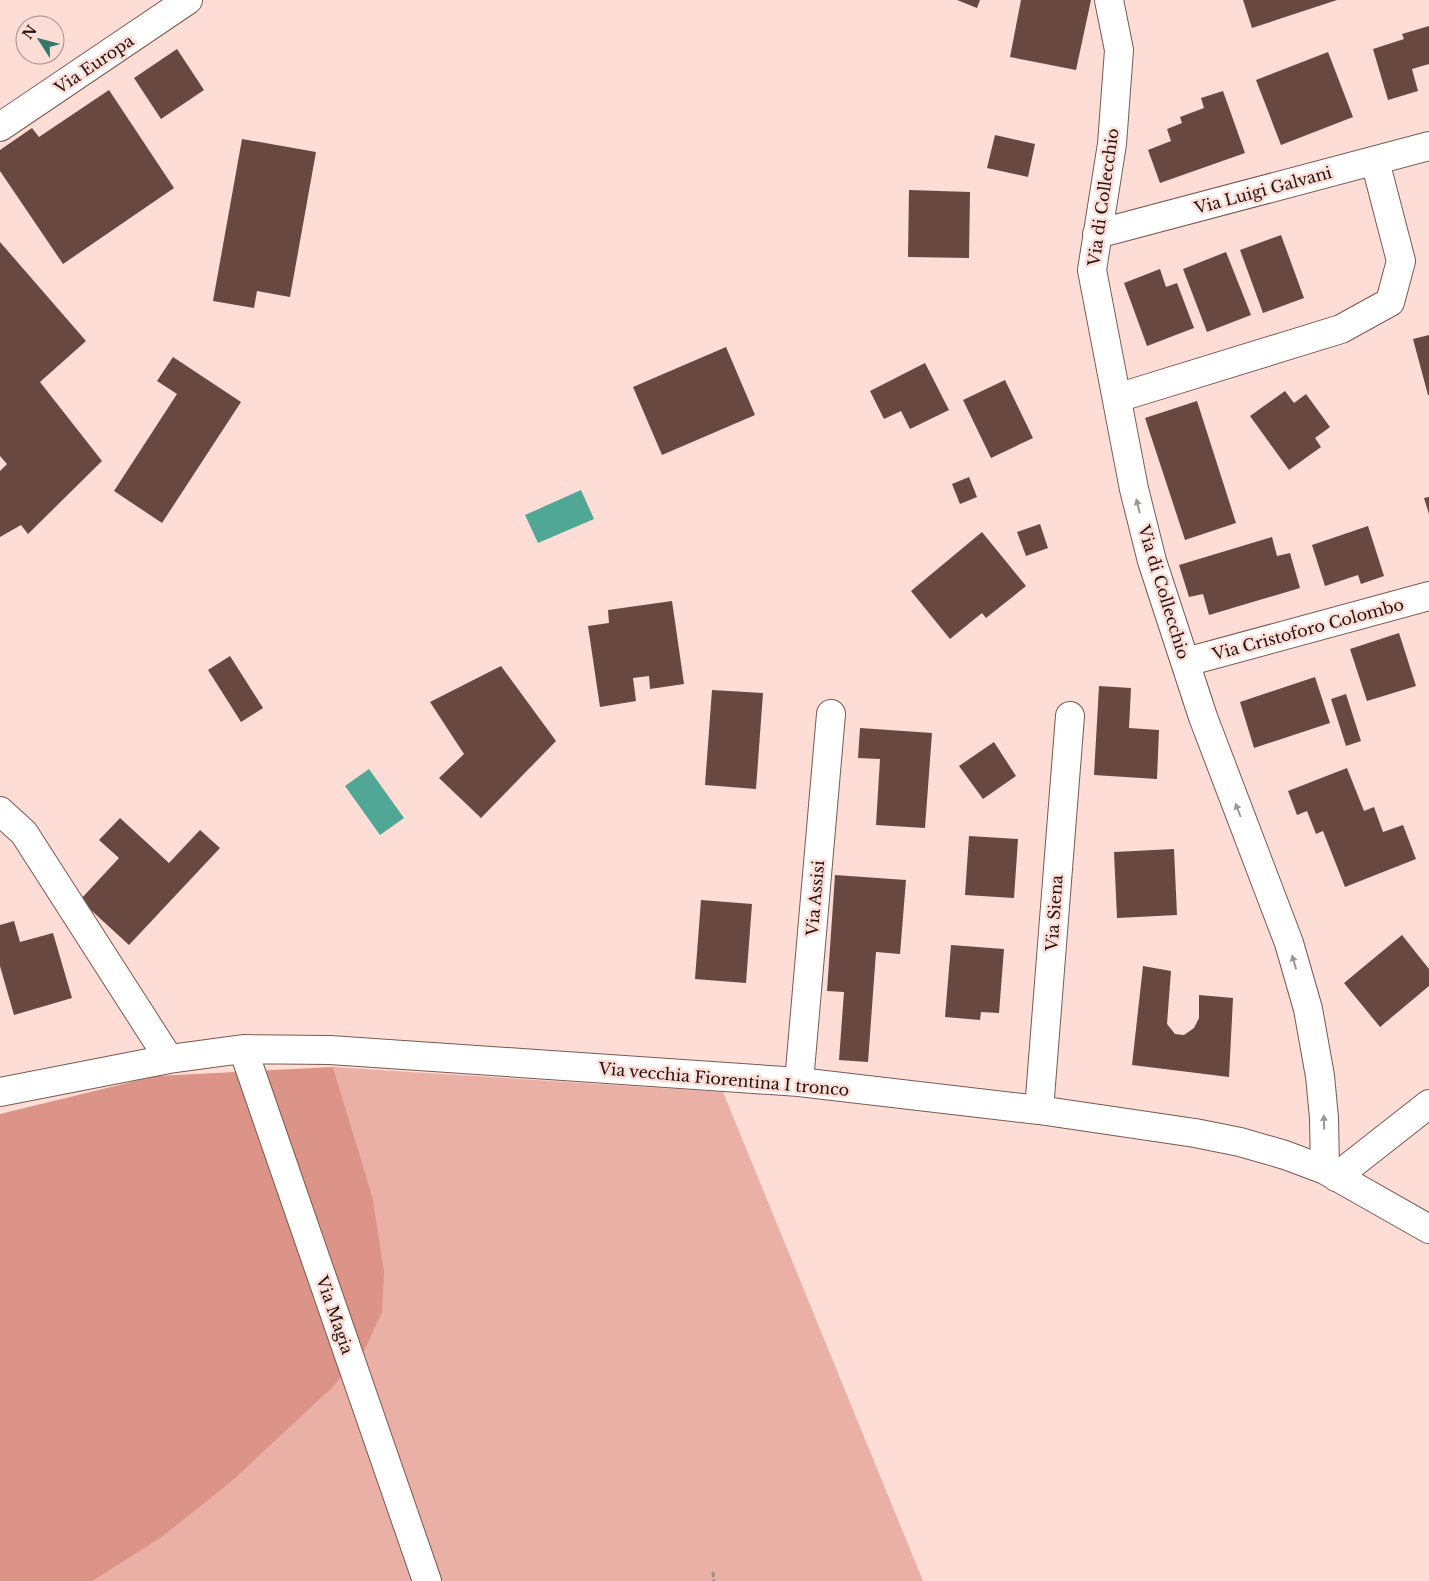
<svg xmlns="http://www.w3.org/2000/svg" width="1429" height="1581" font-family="'Libre Baskerville',serif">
<rect width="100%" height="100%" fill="#fdddd6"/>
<path fill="#ebb0a5" d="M333,1067L723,1092L923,1581H93L162,1537L231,1482L332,1388L364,1351L372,1195Z"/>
<path fill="#db9487" d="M333,1067L372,1195L384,1272L382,1312L364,1351L332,1388L231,1482L162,1537L93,1581H0V1114L156,1076Z"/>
<path fill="#50a796" d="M581,490L594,519L538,543L525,515Z
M369,769L404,818L380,835L345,786Z"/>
<path fill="#684841" d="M957,0H980L977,8Z
M1021,0H1091L1076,70L1010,57Z
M1243,0H1337L1252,28Z
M1429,26V64L1412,69L1418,91L1388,100L1373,49L1404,39L1402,34Z
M177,49L204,90L161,119L134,78Z
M1328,52L1353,117L1281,145L1256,80Z
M109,90L174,188L63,264L0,171V150L32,128L39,137Z
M1223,91L1245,153L1160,183L1148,150L1171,141L1167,129L1182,123L1180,117L1204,108L1201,98Z
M995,135L1035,144L1028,177L987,168Z
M242,139L316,152L290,297L257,291L254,308L213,301Z
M909,190L970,192L969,258L908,257Z
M1281,235L1304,298L1263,313L1240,250Z
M0,242L86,341L40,382L102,461L28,534L21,525L0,537V471L7,464L0,456Z
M1226,252L1251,315L1207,332L1183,269Z
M1160,269L1166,287L1177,283L1194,328L1147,346L1124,283Z
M1429,335V395H1428L1413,339Z
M726,347L755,415L662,455L633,387Z
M173,357L241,402L162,523L114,491L177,394L157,381Z
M925,363L949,410L910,429L901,411L884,419L870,391Z
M1005,380L1033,438L991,458L963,400Z
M1285,391L1294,403L1306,394L1330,427L1315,438L1321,447L1289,470L1250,416Z
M1197,401L1236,523L1185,540L1145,418Z
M969,477L977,497L960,504L952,484Z
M1429,497V514L1424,498Z
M1040,524L1048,548L1026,556L1017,532Z
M1368,526L1384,576L1361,584L1358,575L1325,586L1312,545Z
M982,532L1026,586L986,618L982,613L950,639L911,591Z
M1272,537L1277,556L1290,553L1300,588L1209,615L1203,594L1189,597L1179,565Z
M672,601L684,684L650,689L649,676L633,678L636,701L600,707L588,626L609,623L608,610Z
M1399,633L1416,686L1367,701L1350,649Z
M230,656L263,708L241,722L208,670Z
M501,666L556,741L481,818L439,778L464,754L430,702Z
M1315,677L1330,723L1254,748L1240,702Z
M1099,686L1131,688L1129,728L1159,730L1157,779L1094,775Z
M712,690L763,693L756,789L705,785Z
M1346,694L1361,741L1346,746L1331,699Z
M860,728L932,733L925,828L876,825L880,759L858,758Z
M994,742L1016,776L983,799L959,766Z
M1347,768L1364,811L1374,807L1383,832L1403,825L1416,859L1345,887L1323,831L1316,834L1307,811L1297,815L1288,791Z
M120,818L169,863L200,830L220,848L129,945L80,900L119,858L99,840Z
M969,836L1018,839L1014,898L965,895Z
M1174,849L1177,915L1117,918L1114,852Z
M835,875L906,880L900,954L876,952L868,1062L839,1060L844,992L827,991Z
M701,900L752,904L746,983L695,979Z
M14,921L20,942L53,933L72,998L14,1015L0,966V925Z
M1402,935L1429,969V986L1380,1027L1344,983Z
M951,945L1004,949L999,1013L981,1012L980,1020L945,1017Z
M1143,966L1171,971L1167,1024L1175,1034L1184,1035L1194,1028L1199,1018V995L1233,998L1229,1077L1132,1065Z"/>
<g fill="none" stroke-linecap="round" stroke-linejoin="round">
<g stroke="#7a5851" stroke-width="30">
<path id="minor" d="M1109,0L1119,50L1112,144L1092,270L1134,489L1152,561L1203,717L1289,943L1308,1009L1320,1076L1324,1118L1325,1170
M1097,234L1429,146
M1117,398L1341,329L1390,302L1401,261L1375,161
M1186,662L1429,596
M0,811L24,833L169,1059
M243,1049L427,1581
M799,1082L831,714
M0,1092L169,1059L243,1049L330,1050L799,1082L1039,1110L1195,1133L1240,1142L1285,1155L1325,1170L1429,1229
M1039,1110L1070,716
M1336,1177L1429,1104"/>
</g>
<g stroke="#7a5851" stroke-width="30">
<path id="major" d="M0,127L188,0"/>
</g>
<path stroke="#a58c87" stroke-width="3" stroke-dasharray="5 2.5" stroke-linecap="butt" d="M713,1572L714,1581"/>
<use href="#minor" stroke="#fff" stroke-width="28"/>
<use href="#major" stroke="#fff" stroke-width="28"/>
</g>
<defs><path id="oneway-solid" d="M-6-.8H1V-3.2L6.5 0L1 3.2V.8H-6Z" transform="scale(1.25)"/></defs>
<g fill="#9b9593">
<use href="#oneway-solid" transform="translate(1138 506) rotate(-104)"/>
<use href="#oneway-solid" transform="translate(1238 810) rotate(-111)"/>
<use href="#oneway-solid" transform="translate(1294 962) rotate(-106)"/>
<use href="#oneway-solid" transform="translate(1324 1122) rotate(-92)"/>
</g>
<g text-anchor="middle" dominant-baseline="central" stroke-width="5" stroke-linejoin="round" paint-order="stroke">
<g font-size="16" fill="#201310" stroke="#fdddd6">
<text transform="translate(94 64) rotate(-34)">Via Europa</text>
<text transform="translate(1263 190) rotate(-15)">Via Luigi Galvani</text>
<text transform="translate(1103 197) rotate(-82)">Via di Collecchio</text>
<text transform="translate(1164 592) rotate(73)">Via di Collecchio</text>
<text transform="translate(1308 629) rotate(-15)">Via Cristoforo Colombo</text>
<text transform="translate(815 898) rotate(-85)">Via Assisi</text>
<text transform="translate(1054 913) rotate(-86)">Via Siena</text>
<text transform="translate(724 1079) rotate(5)">Via vecchia Fiorentina I tronco</text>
<text transform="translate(335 1315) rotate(71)">Via Magia</text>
</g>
</g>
<g transform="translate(40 40) rotate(306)"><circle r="24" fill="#fdddd6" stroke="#a58c87"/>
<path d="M0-4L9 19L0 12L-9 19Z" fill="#33776a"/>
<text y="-8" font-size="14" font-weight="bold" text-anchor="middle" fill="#201310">N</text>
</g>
</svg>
